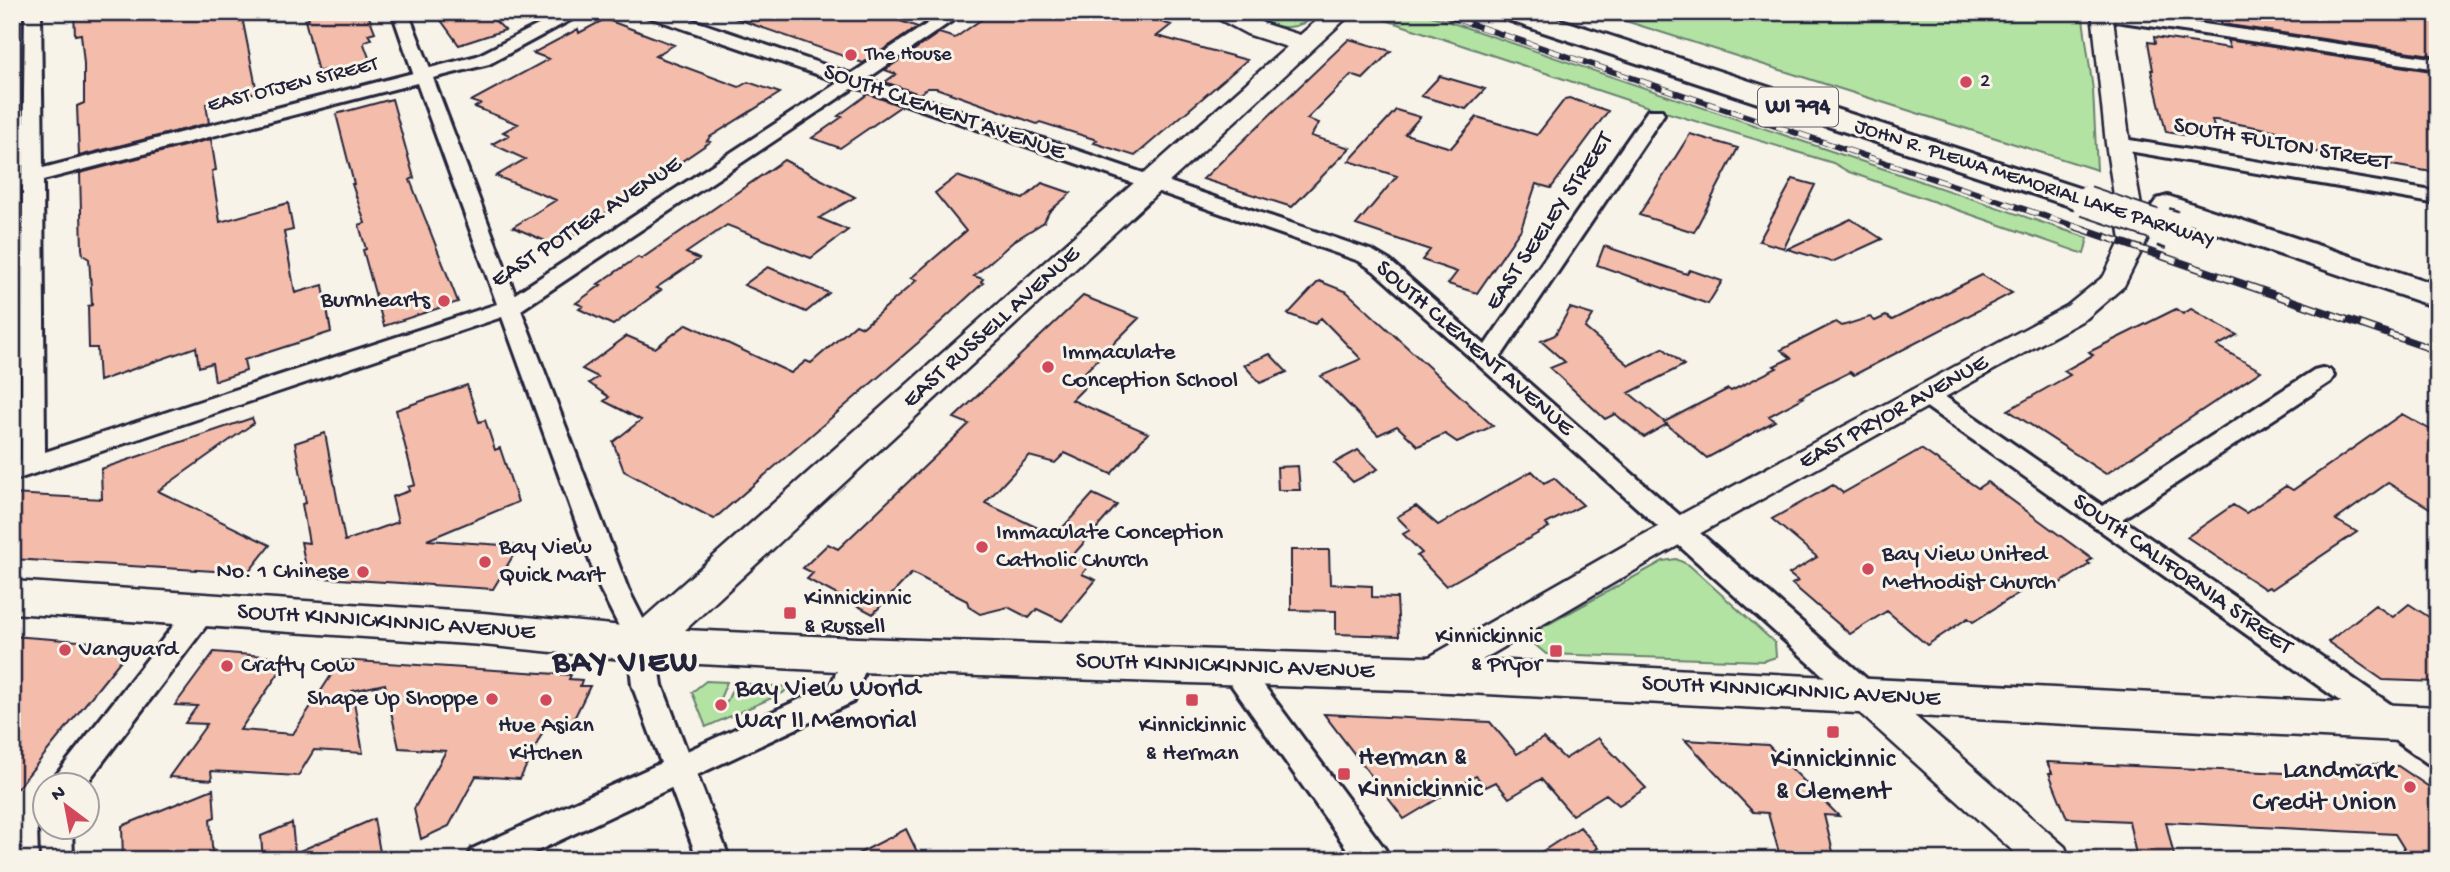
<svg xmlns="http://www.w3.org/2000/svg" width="2450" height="872" font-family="'Gochi Hand',sans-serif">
<rect width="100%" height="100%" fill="#f7f3e8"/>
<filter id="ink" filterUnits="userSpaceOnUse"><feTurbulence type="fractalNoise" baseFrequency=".0143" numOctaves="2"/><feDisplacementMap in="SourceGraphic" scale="14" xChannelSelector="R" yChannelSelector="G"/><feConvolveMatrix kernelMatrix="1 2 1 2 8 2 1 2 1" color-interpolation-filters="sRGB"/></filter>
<g filter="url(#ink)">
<path fill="#b2e3a3" stroke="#6a826f" stroke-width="2" d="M1244,12H1321C1293,36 1274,28 1244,12Z
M1374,12H1420L2088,238L2084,254L1849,172L1833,163L1639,104L1371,15Z
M1597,12H2082L2093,90L2097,170Z
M1676,559L1689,565L1775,643L1776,657L1764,661L1546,654L1533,643L1532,637L1536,631L1663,561Z
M706,681L727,682L716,708H724L735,683L789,687L783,693L706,727L692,692Z"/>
<path fill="#f4bcaa" stroke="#22223b" stroke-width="2" d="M74,12H241L257,92L206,104L209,123L79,156L77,106L84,103V64L81,34L75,35Z
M307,12H367L375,32L368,34L371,39L365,41L364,44L371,63L325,75L324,70L318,72L305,20L309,19Z
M435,12H486L505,30L459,45Z
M730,12H912L900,21L918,27L863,63L729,16Z
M992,12H1130L1171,25L1157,36L1247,60L1135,156L1094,143L1097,140L1040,122L1037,124L936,88H928L919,94L885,82L896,74L885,70L939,33L955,38Z
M2218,12H2408L2438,17V56L2222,24Z
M605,19L674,45L655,56L739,87L748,82L780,93L710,137L707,141L710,142L557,246L513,227L556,200L496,176L525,159L492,144L509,135L503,132L518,124L475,107L480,104L471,101L549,59L533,53L578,29L579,33Z
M2154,37L2230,48L2227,40L2438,72V173L2282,146L2277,131L2216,120H2212L2218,141L2166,132L2151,70H2153L2148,42L2155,43Z
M1349,39L1391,51L1363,79L1351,75L1307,119L1319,123L1311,136L1350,148L1292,207L1203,179Z
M1440,76L1485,89L1466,109L1421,96Z
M868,94L901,106L840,148L812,138L842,117L838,116Z
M1569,98L1608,111L1551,188L1536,184L1521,229L1477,293L1448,284L1457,272L1422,260L1430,250L1356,225L1397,176L1349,161L1396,110L1420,117L1405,134L1451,148L1477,117L1537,135L1565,99Z
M392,99L414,178L410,180L458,302L384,326L363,250L366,249L359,225L365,223L352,184H354L336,114Z
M1690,134L1738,148L1694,232L1639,215Z
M211,139L216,170L212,171L220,222L288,203L293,230L284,232L295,293L323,285L331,332L244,360L246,371L215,381L212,363L199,367L196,347L99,381L97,348H89L88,306L92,305L91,287L89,259L83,255L82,249L80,173Z
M784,160L855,197L819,218L848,230L811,258L727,225L686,253L699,259L656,288L661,290L613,325L579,309L583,306L576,303L601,285L598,284L638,257L641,259Z
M957,176L1023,199L1042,183L1071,193L1049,212L1044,222L1014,241L974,276L983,279L981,282L983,283L919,342L714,519L624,471L613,442L641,420L604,401L609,397L589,383L598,377L582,369L627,336L655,348L687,324L791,373L806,361L811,363L856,324L863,327L917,280L911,278L966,231L935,193Z
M1793,179L1815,185L1784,248L1759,241Z
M1851,219L1882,239L1832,262L1787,249Z
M1604,246L1687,274L1690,270L1722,281L1708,304L1597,265Z
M768,267L829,293L806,312L744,285Z
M1982,275L2012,293L1854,375L1850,372L1800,397L1803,398L1769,416L1775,421L1707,458L1664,422L1728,389L1731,391L1777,368L1774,366L1791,358L1781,350L1836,322L1842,326L1870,317L1875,321L1886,316L1892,320Z
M1319,281L1347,292L1493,426L1457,442L1445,434L1418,446L1397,426L1378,435L1321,376L1361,359L1321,318L1315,324L1288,314Z
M1083,296L1139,318L1083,374L1094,378L1072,400L1148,433L1111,474L1065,453L1055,463L1029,456L985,503L1055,536L1093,494L1117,505L1073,555L1089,566L1082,574L1096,580L1062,621L1037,609L1029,618L1008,607L980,614L969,607L967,601L912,573L873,614L807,579L813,573L803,568L828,544L838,549L969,424L954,418Z
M1570,308L1593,315L1585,328L1629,365L1663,348L1684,365L1629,393L1667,424L1644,437L1615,414L1605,419L1550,368L1565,362L1541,341L1555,335Z
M2176,309L2183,314L2191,309L2237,335L2217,346L2261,371L2106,474L2008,410L2070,375L2064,371L2093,355L2089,352Z
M1270,354L1287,372L1260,383L1244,365Z
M467,385L479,422L485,420L495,450L500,448L518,502L427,540L519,546L493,589L308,577L301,542L309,543L302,504L306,503L295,443L325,433L345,541L398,522L392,497L409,491L408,487L415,485L396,410Z
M2402,414L2438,434V513L2388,483L2336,520L2357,532L2272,589L2269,587L2265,589L2187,537L2233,505L2246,513L2286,486L2293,490Z
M252,418L254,423L158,491L270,545L248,573L12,559V494L102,499L101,469Z
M1921,449L1978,488L1987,482L2092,559L2087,562L2090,564L2054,587L2042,578L1973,622L1968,618L1927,645L1887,611L1850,634L1792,584L1798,581L1789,574L1817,557L1772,519L1833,485L1843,493Z
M1358,450L1378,469L1353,482L1334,463Z
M1298,466L1300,490H1278L1277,467Z
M1532,471L1544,483L1554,478L1583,505L1546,524L1549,527L1446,586L1417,556L1422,553L1403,534L1410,530L1397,517L1416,506L1438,525Z
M1291,550H1329L1330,584L1372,586V597L1397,598L1399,636L1336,634V611L1291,610Z
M2409,604L2438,623V682L2383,680L2328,642L2375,605L2393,617Z
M12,636L133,645L12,795Z
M214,652L289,658L240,730L293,734L341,660L571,675L569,679L582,680L580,686H590L569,729L545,727L520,779L476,776L449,826L421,839L414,809L446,751L399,748L385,684L352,691L363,753L314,750L298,776L211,771L212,780L169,777L207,724L185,723L197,706L175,705Z
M1324,714L1490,722L1517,754L1543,738L1565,759L1598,738L1646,788L1619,805L1606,794L1572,815L1541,779L1509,798L1496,782L1486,787L1476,776L1404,819Z
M1685,740L1768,745L1839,816L1824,815L1835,860H1781L1768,813L1753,812Z
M2047,762L2347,776L2357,763L2398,766L2438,793V860H2411L2395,834L2166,822L2175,860H2137L2129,821L2067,818L2049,773H2052Z
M213,789L215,817L210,819L213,860H123L122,826Z
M374,819L380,852L363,860H263L261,836L292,823L295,853Z
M1580,827L1598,848L1579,860H1529Z
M906,829L921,860H846Z"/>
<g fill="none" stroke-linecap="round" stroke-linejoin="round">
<g stroke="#22223b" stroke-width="6">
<path id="minor" d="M25,12H41L43,168L413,73L392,12H408L430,68L477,56L564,12H585L489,64L433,78L515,294L839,82L646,16L644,12H669L851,74L945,12H965L867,79L1373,251L1390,261L1485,345L1648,110H1662L1664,114L1500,358L1876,687L1881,696L1876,705L1866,708L1856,705L1374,271L1359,261L855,87L521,310L628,589L656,644L662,685L687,751L831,685L847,647L857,643L867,647L871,655L853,702L697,775L730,860H698L671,788L518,860H467L472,849L661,763L632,685L628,644L600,589L502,317L12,481V463L21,460L23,185L12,188V176L23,173ZM417,83L497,304L45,452L43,180Z
M2095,12H2124L2438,59V69L2102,19L2096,18Z
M2118,138L2438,192V204L2111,148L2108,144Z
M2322,368L2330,370L2334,376L2330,382L2122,519L2438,737V767L2427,763L1918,401L1914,395L1918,389L1926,387L1934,389L2103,506L2314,370Z
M202,599L212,602L216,610L212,618L86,784H53L57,774L192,602Z
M1235,656L1245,660L1385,849L1390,860H1355L1225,676L1221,668L1225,660Z
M45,816L46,826H72L73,860H41L40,826Z"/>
</g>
<g stroke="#22223b" stroke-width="5">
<path id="tertiary" d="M2092,12H2112L2130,144L2147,240L2124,286L2087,318L1663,554L1441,684L1429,689L1417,684L1411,674L1417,664L1641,536L2067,306L2104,276L2121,240L2106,144Z
M1866,681L1879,685L2065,847L2070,860H2023L1853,707L1848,696L1853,685Z"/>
</g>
<g stroke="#22223b" stroke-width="5">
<path id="secondary" d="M1211,12H1242L1265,24L1300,35L1327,12H1353L685,630L857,638L1429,657L2438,707V743L1429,691L857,672L642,661L483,645L12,613V581L483,613L634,627L1287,47L1247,34L1215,17Z"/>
</g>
<g stroke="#22223b" stroke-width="6">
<path id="primary" d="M1497,12H1537L2097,194L2102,201L2097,208L2086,211L2075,208L1501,18Z
M2168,196L2438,285V308L2157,213L2152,206L2157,199Z"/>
</g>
<use href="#minor" fill="#f7f3e8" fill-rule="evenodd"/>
<use href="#tertiary" fill="#f7f3e8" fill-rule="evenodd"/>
<use href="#secondary" fill="#f7f3e8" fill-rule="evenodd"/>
<use href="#primary" fill="#f7f3e8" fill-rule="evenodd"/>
<g stroke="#22223b" stroke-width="6">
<path id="rail-far1" d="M1435,12L2083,229"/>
</g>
<g stroke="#22223b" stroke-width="8">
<path id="rail" d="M2077,227L2438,351"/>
</g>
<use href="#rail-far1" stroke="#f7f3e8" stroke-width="4.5" stroke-dasharray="12" stroke-linecap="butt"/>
<use href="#rail" stroke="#f7f3e8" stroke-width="5" stroke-dasharray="15" stroke-linecap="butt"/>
<g stroke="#22223b" stroke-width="33" stroke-linecap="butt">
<path id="primary-bridge-far1" d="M2086,201L2168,229"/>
</g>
<g stroke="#22223b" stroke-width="42" stroke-linecap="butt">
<path id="primary-bridge" d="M2163,227L2172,230"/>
</g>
<use href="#primary-bridge-far1" stroke="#f7f3e8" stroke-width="29"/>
<use href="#primary-bridge" stroke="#f7f3e8" stroke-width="37"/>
</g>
</g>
<g fill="#d1495b" stroke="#f7f3e8" stroke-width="2.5">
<circle cx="851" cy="55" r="7"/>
<circle cx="1966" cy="82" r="7"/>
<circle cx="444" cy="301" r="7"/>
<circle cx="1048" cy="367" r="7"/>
<circle cx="982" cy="547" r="7"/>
<circle cx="485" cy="562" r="7"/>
<circle cx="1868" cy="569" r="7"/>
<circle cx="363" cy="572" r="7"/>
<rect x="783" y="606" width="14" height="14" rx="3.5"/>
<circle cx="65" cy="650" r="7"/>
<rect x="1549" y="644" width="14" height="14" rx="3.5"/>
<circle cx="227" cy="666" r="7"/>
<circle cx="492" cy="699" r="7"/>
<circle cx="546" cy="700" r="7"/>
<rect x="1185" y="693" width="14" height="14" rx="3.5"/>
<circle cx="721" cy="705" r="7"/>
<rect x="1826" y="725" width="14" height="14" rx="3.5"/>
<rect x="1337" y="767" width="14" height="14" rx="3.5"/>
<circle cx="2410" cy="787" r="7"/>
</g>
<g text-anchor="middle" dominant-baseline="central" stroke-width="6" stroke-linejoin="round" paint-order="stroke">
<g font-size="21" fill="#22223b" stroke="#f7f3e8" text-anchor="start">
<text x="865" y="55">The House</text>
<text x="1980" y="82">2</text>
</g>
<g font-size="21" fill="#22223b" stroke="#f7f3e8">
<text transform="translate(293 86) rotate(-14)">EAST OTJEN STREET</text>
<text transform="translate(2034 185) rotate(18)">JOHN R. PLEWA MEMORIAL LAKE PARKWAY</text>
</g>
<rect fill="#f7f3e8" stroke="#62616f" stroke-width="2" x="1758" y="87.5" width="80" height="39" rx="5"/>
<g font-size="23" font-weight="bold" fill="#22223b">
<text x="1798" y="107">WI 794</text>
</g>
<g font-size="24" fill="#22223b" stroke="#f7f3e8">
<text transform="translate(944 113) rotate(19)">SOUTH CLEMENT AVENUE</text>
<text transform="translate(2282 145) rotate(10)">SOUTH FULTON STREET</text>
<text transform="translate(1550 222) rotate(-56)">EAST SEELEY STREET</text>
<text transform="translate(587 223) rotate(-33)">EAST POTTER AVENUE</text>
<text transform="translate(992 328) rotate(-42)">EAST RUSSELL AVENUE</text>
<text transform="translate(1474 349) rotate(41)">SOUTH CLEMENT AVENUE</text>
<text transform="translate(1894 413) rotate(-29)">EAST PRYOR AVENUE</text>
<text transform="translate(2182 575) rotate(35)">SOUTH CALIFORNIA STREET</text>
<text transform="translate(386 623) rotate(4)">SOUTH KINNICKINNIC AVENUE</text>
<text transform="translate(1225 667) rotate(2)">SOUTH KINNICKINNIC AVENUE</text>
<text transform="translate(1791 692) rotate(3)">SOUTH KINNICKINNIC AVENUE</text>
</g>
<g font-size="24" fill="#22223b" stroke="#f7f3e8" text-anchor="start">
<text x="430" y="301" text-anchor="end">Burnhearts</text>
<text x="1062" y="353">Immaculate<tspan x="1062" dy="28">Conception School</tspan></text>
<text x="996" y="533">Immaculate Conception<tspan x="996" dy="28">Catholic Church</tspan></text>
<text x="499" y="548">Bay View<tspan x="499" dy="28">Quick Mart</tspan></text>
<text x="1882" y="555">Bay View United<tspan x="1882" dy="28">Methodist Church</tspan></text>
<text x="349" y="572" text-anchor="end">No. 1 Chinese</text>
<text x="804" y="599">Kinnickinnic<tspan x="804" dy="28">&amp; Russell</tspan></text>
<text x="1542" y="637" text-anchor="end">Kinnickinnic<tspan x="1542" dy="28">&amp; Pryor</tspan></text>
<text x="79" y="650">Vanguard</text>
<text x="241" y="666">Crafty Cow</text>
<text x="478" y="699" text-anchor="end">Shape Up Shoppe</text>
<text x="546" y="726" text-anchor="middle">Hue Asian<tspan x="546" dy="28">Kitchen</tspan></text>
<text x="1192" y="726" text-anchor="middle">Kinnickinnic<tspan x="1192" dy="28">&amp; Herman</tspan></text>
</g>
<g font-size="28" fill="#22223b" stroke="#f7f3e8" text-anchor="start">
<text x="735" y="689">Bay View World<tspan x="735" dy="32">War II Memorial</tspan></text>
<text x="1358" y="758">Herman &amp;<tspan x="1358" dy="32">Kinnickinnic</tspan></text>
<text x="1833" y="760" text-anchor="middle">Kinnickinnic<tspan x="1833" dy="32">&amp; Clement</tspan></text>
<text x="2396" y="771" text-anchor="end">Landmark<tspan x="2396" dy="32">Credit Union</tspan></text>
</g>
<g font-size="32" font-weight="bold" letter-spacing="2" fill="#22223b" stroke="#f7f3e8">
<text x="626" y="664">BAY VIEW</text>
</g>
</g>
<rect width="2450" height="872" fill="none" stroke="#f7f3e8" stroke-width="42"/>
<rect x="21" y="21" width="2408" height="830" fill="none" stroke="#22223b" stroke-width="2.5" filter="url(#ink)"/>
<g transform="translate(66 806) rotate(328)"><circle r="33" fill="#f7f3e8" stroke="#a29fa3" stroke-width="2"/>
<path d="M0-5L12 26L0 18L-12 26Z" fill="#d1495b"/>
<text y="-10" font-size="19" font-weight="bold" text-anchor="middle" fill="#22223b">N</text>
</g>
</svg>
